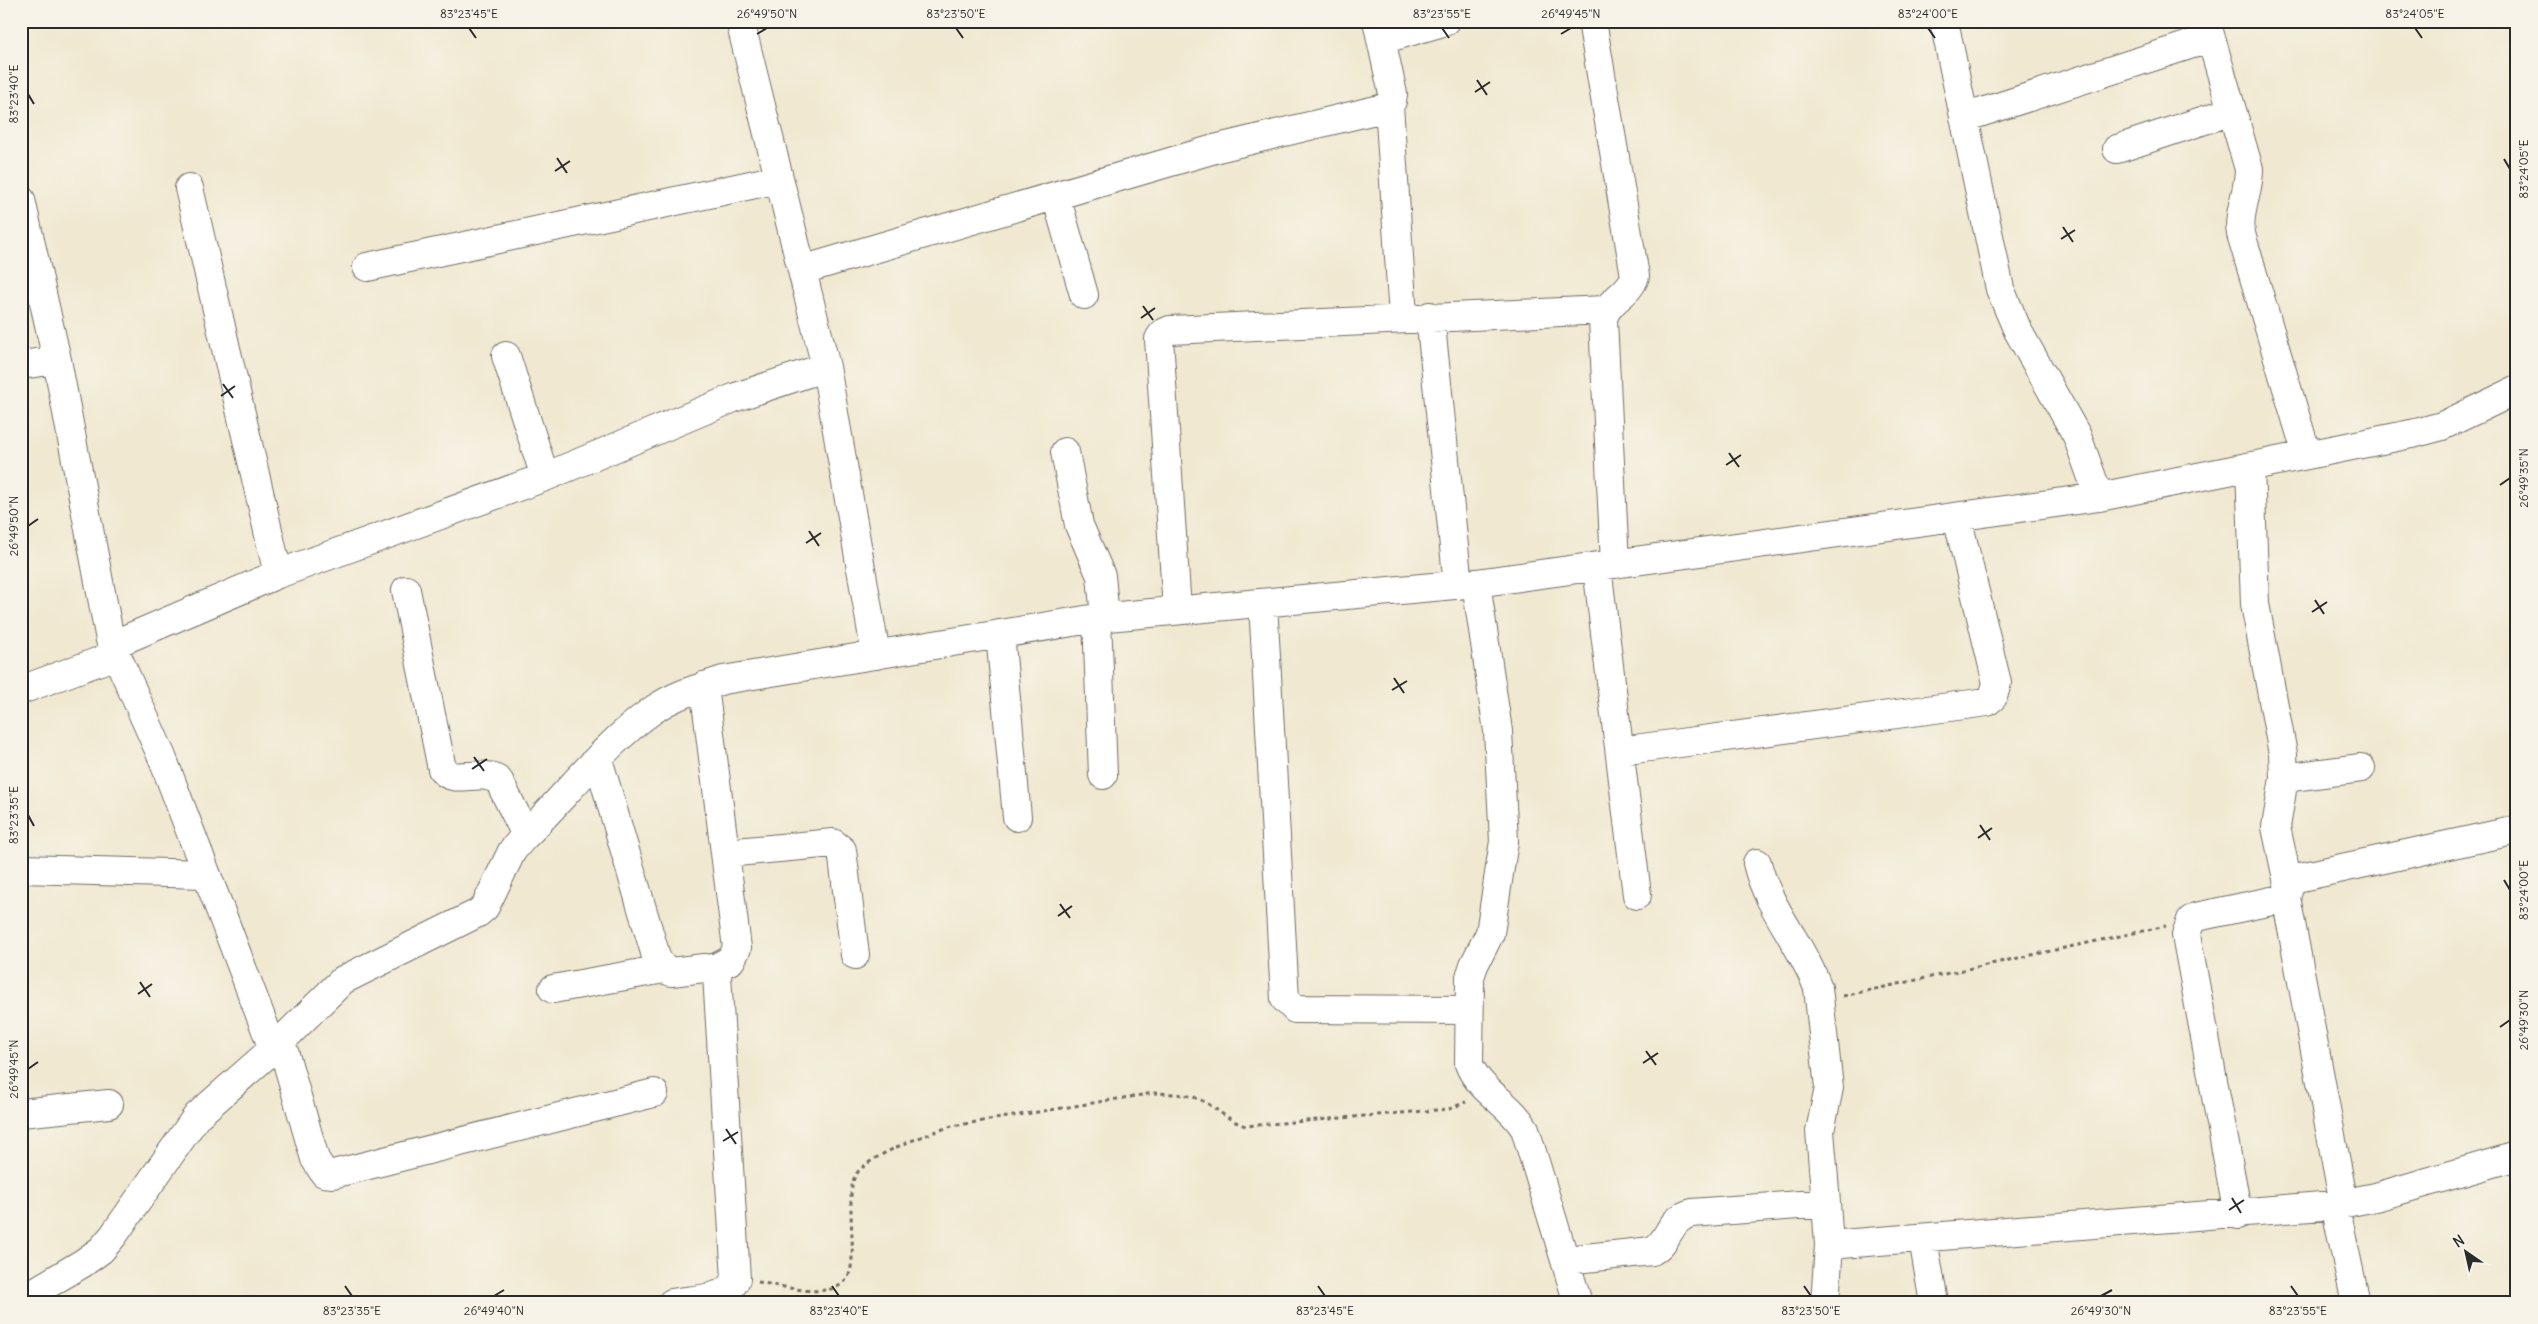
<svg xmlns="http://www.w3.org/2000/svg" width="2538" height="1324" font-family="Delius,sans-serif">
<rect width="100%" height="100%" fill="#f7f3e8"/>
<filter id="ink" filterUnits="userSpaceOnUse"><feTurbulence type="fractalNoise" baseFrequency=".02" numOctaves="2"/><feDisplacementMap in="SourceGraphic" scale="10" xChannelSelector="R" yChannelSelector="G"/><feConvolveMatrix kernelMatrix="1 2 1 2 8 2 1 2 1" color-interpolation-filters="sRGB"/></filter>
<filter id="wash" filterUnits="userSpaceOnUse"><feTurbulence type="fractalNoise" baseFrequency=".0096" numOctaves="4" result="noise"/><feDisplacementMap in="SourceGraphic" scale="20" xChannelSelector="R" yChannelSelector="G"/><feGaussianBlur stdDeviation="1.12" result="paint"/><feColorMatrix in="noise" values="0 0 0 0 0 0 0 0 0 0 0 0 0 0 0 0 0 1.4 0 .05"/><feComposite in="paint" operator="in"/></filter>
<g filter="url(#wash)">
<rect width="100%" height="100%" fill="#f0e8d0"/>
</g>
<g filter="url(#ink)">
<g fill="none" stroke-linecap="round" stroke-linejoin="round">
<g stroke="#706d65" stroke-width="30">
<path id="minor" d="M740,21L826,367L876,655
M1592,21L1635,276C1629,296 1607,299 1603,320L1615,564
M1944,21L2000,289L2018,331L2077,436L2099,497
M2206,21L2249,169C2249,193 2237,213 2241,234L2307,455
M1381,40L1446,21
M1389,105L1403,317
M1964,118L2211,38
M2117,149L2232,111
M189,188L278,574
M1056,196L1084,295
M21,200L57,360L110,640L162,757L273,1049
M367,267L779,179
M802,270L1218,148L1384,108L1392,101L1393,94L1377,21
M1430,316L1458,585
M506,356L545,477
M21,365L57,360
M1065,452L1079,525L1101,576L1105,617
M1597,567L1637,895
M1476,583L1498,731L1504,841L1490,933L1474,965L1470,977L1469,1064C1480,1092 1510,1103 1525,1129L1578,1303
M406,590L442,769C453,786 480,767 499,781L526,835
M1263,603L1285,999L1295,1009L1469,1010
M1177,610L1159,339L1163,333L1170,330L1605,310
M1097,618L1103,775
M1000,634L1017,817
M112,645L278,574L545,477L736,397L826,367
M704,686L737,948L731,960L713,969
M21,690L116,655
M1620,751L1987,702L1993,697L1997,683L1957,517
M598,759L658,963L671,972L704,968L713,969L717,975L736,1279C726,1301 693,1299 672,1303
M2284,778L2361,768
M726,853L833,843L842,850L855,955
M1757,863C1768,909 1802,944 1818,988L1829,1088L1820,1131L1826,1203
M21,869L205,874
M2287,880L2517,830
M2286,897L2344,1204
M553,989L664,969
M281,1041L315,1159L324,1173L333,1174L654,1093
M21,1113L109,1104
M2335,1205L2356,1303
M2238,1215L2186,935L2191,920L2196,917L2281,899L2286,897L2289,888L2276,827L2284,778L2283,754L2255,604L2250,467
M1923,1239L1934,1303
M1566,1260L1652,1251C1671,1241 1667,1219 1692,1213L1826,1203L1829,1245L2335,1205L2376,1197L2517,1156
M21,1300L83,1263L101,1250L113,1236L197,1116L273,1049L343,980L478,913L485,907L512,851L522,839C566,796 603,745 653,710C674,695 699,688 723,680L1097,618L1476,583L2099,497L2416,433L2442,426L2517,390
M1825,1303L1829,1245"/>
</g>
<path stroke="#706d65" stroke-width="3" stroke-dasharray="4 4" stroke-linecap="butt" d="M1843,996L2166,926
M758,1282C784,1286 846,1306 851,1267C854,1248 851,1228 851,1210C851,1198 850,1182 857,1173C873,1153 928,1134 952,1126L1154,1093C1169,1094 1187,1093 1201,1100C1217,1108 1228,1121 1246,1126L1449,1109L1466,1102"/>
<use href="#minor" stroke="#fff" stroke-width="28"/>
</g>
</g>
<path fill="none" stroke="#2b2b2b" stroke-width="2" d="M469,28L476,38M956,28L963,38M1442,28L1449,38M1928,28L1935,38M2415,28L2422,38M757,34L767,28M1561,34L1571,28M1477,80L1487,95M1475,92L1490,82M28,94L34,104M557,158L567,173M2504,159L2510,169M555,171L570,161M2063,227L2073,242M2061,239L2075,230M1143,306L1153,320M1141,318L1155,308M223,384L233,398M221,396L235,386M1729,453L1739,467M1726,465L1741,455M2500,485L2510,478M28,526L38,519M809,531L819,546M806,543L821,533M2315,600L2324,614M2312,612L2327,602M1394,678L1404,693M1392,690L1407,681M474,757L484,771M472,769L487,759M28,815L34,826M1980,825L1990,840M1978,838L1992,828M2504,880L2510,890M1060,904L1070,918M1058,916L1072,906M140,982L150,997M138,994L152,984M2500,1027L2510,1020M1646,1051L1656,1065M1643,1063L1658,1053M28,1069L38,1062M726,1129L736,1144M723,1141L738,1132M2232,1198L2241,1213M2229,1210L2244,1200M345,1286L352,1296M832,1286L839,1296M1318,1286L1325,1296M1804,1286L1811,1296M2291,1286L2298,1296M494,1296L504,1290M2101,1296L2112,1290"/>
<rect width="2538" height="1324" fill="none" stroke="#f7f3e8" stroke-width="55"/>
<g transform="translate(2466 1252) rotate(326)" stroke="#f7f3e8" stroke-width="4" paint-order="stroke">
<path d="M0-4L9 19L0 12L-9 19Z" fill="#2b2b2b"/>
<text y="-8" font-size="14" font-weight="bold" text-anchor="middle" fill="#2b2b2b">N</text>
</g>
<rect x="28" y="28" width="2482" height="1268" fill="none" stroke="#2b2b2b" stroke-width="2"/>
<g font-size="12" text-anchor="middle" fill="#2b2b2b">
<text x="469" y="18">83°23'45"E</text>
<text x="767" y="18">26°49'50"N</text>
<text x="956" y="18">83°23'50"E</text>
<text x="1442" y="18">83°23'55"E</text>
<text x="1571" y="18">26°49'45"N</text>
<text x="1928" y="18">83°24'00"E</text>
<text x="2415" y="18">83°24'05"E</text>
<text transform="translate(14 94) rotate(-90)" y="4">83°23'40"E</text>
<text transform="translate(2524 169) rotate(-90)" y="4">83°24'05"E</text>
<text transform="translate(2524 478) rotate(-90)" y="4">26°49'35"N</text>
<text transform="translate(14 526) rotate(-90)" y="4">26°49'50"N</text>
<text transform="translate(14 815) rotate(-90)" y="4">83°23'35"E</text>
<text transform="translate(2524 890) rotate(-90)" y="4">83°24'00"E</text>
<text transform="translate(2524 1020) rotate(-90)" y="4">26°49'30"N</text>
<text transform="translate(14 1069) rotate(-90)" y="4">26°49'45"N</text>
<text x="352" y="1315">83°23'35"E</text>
<text x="494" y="1315">26°49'40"N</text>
<text x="839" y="1315">83°23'40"E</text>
<text x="1325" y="1315">83°23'45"E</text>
<text x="1811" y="1315">83°23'50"E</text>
<text x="2101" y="1315">26°49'30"N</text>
<text x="2298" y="1315">83°23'55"E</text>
</g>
</svg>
